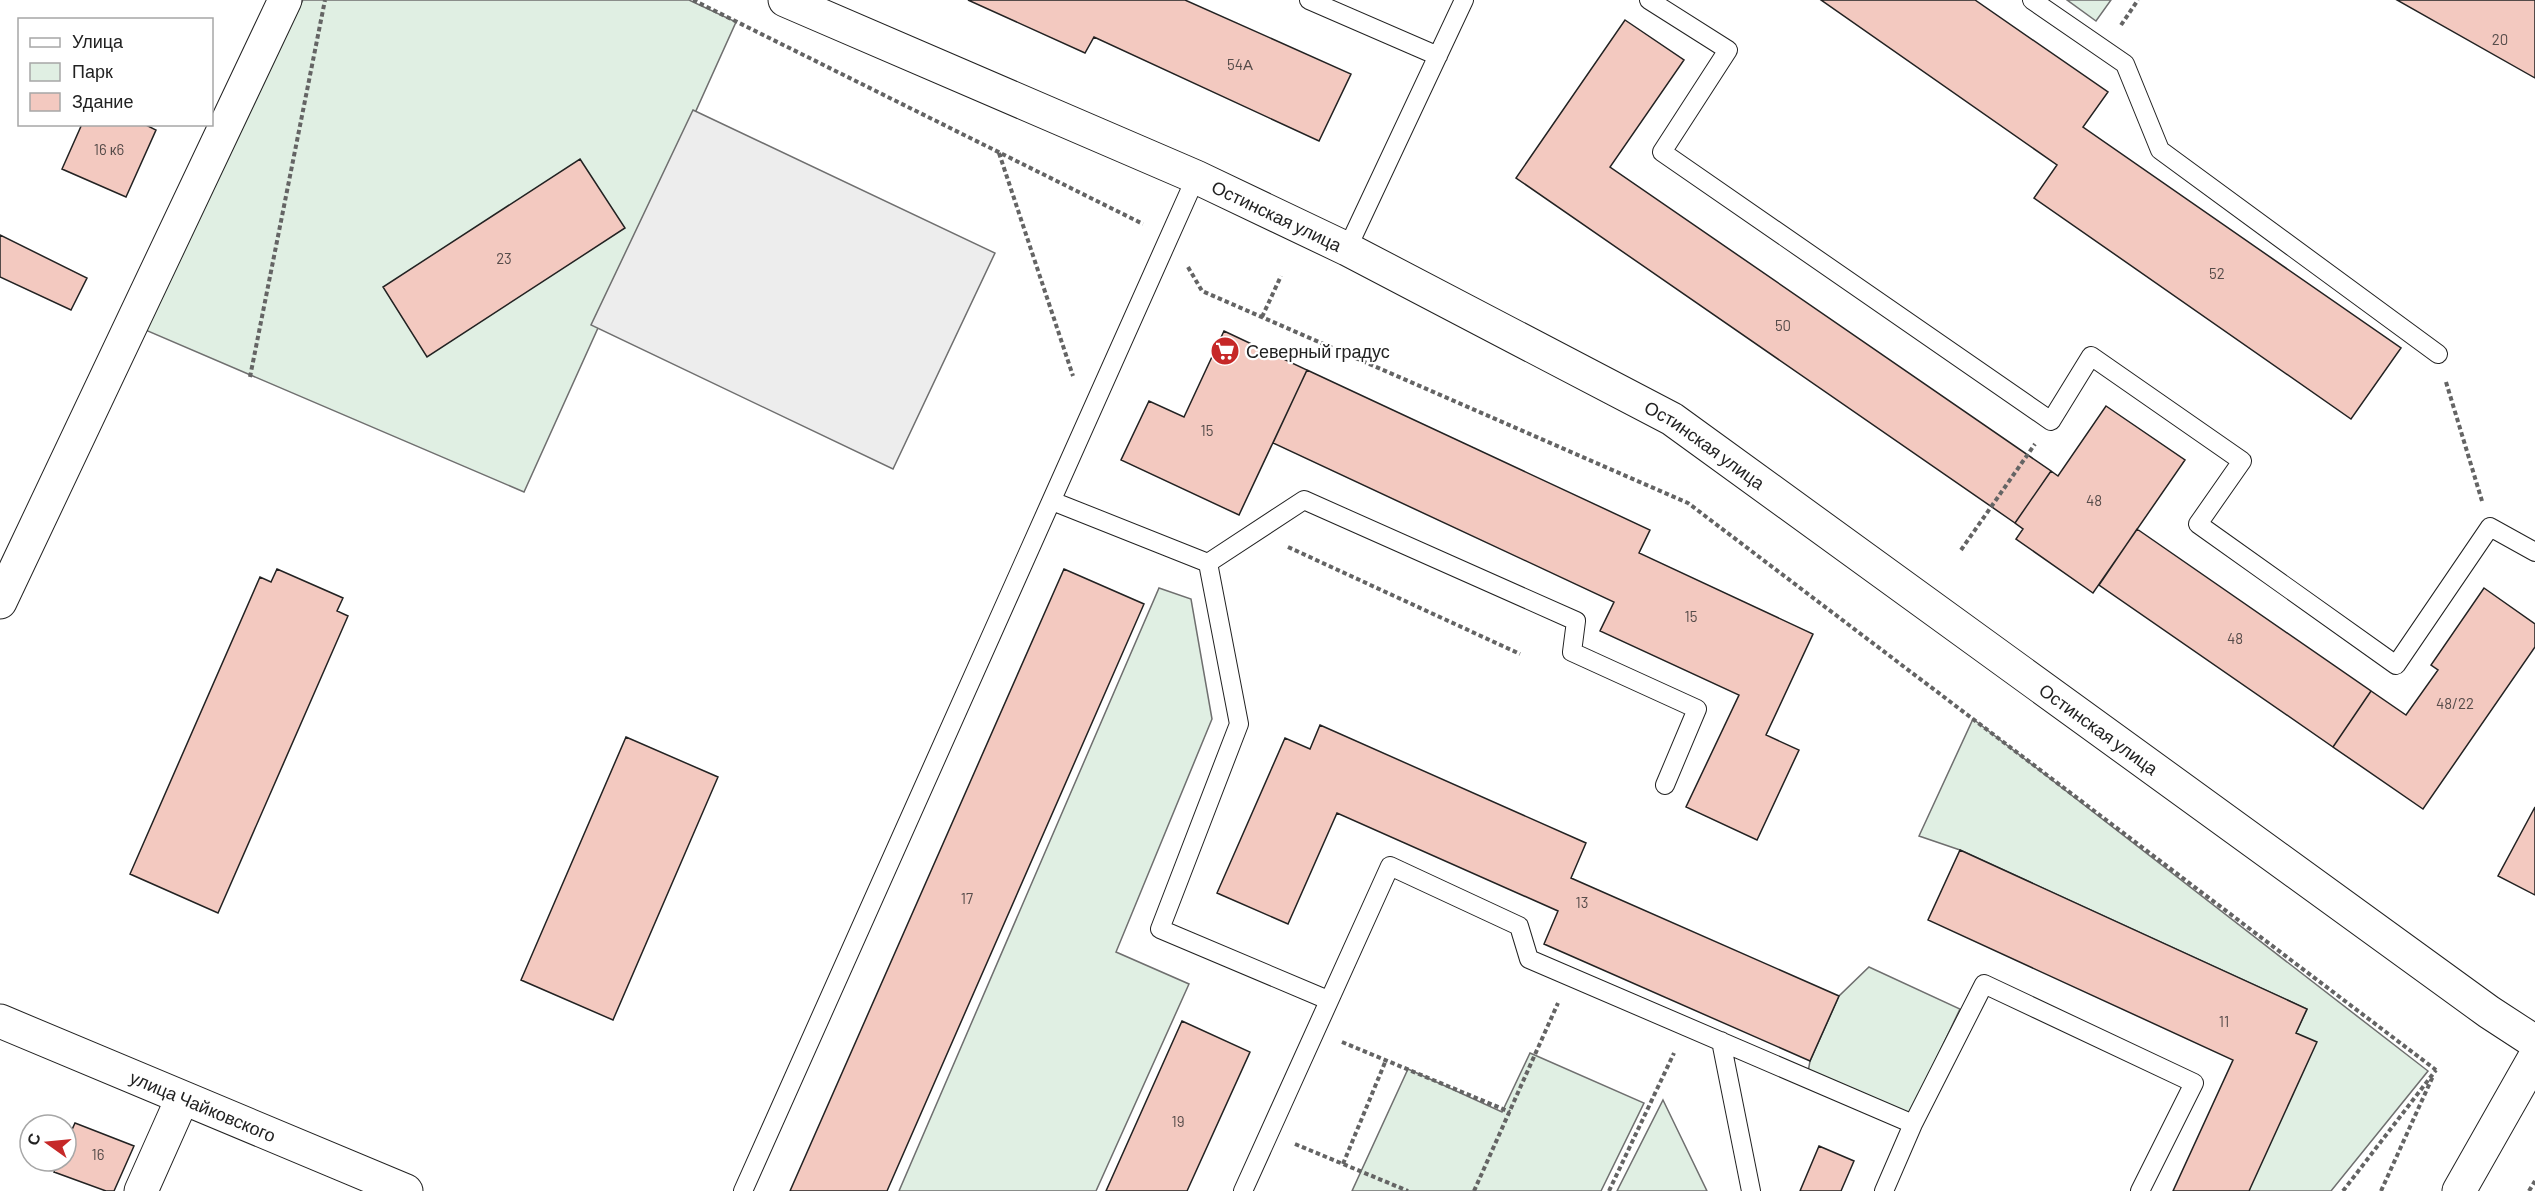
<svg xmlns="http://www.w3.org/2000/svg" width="2535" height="1191" font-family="Barlow,sans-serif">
<rect width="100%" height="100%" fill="#fff"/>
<path fill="#e0efe3" stroke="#6f6f6f" stroke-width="1.5" d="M303,0H689L736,22L524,492L136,326Z
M2067,0H2111L2096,21Z
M1159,588L1191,599L1212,719L1116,952L1189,984L1096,1191H899Z
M1973,719L2428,1071L2331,1191H2249L2296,1033L2307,1009L1960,850L1919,836Z
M1869,967L1960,1009L1910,1114L1808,1072L1810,1061L1839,996Z
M1530,1053L1644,1103L1601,1191H1352L1408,1069L1502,1112Z
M1663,1100L1707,1191H1617Z"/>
<path fill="#ededed" stroke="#6f6f6f" stroke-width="1.5" d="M693,110L995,253L893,469L591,325Z"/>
<path fill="#f3c9c0" stroke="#222" stroke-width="1.5" d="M968,0H1185L1351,74L1319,141L1094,37L1085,53Z
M1821,0H1975L2108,92L2083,127L2401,348L2351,419L2034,198L2057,165Z
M2397,0H2535V78Z
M1625,20L1684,60L1610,167L2051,471L2015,523L1516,178Z
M82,124H144L156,130L126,197L62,169Z
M580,159L625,228L427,357L383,287Z
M0,235L87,278L71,310L0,277Z
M1224,331L1307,370L1239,515L1121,460L1149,401L1184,417Z
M1307,370L1650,530L1639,553L1813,634L1766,735L1799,750L1757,840L1686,807L1739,695L1600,631L1614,602L1273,443Z
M2106,406L2185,460L2093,593L2016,539L2023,529L2015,523L2051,471L2058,476Z
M2137,529L2371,691L2333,747L2099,585Z
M277,569L343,598L337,611L348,616L218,913L130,874L260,577L271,582Z
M1064,569L1144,604L887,1191H790Z
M2484,588L2535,624V647L2423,809L2333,747L2371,691L2406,715L2438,670L2431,665Z
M1320,725L1586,843L1571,878L1839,996L1810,1061L1544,944L1558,911L1337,813L1288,924L1217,893L1285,738L1310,749Z
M626,737L718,777L613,1020L521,980Z
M2535,807V895L2498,876Z
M1960,850L2307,1009L2296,1033L2317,1042L2249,1191H2173L2233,1060L1928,920Z
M1182,1021L1250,1052L1187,1191H1106Z
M75,1123L134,1146L114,1191H106L54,1172L59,1161H66V1143Z
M1819,1146L1854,1161L1841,1191H1800Z"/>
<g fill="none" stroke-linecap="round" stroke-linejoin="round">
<g stroke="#222" stroke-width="20">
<path id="lane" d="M1309,0L1438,56
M1649,0L1728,50L1662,152L2051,421L2091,356L2242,461L2198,524L2396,665L2490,527L2535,552
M2032,0L2125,64L2160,150L2438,354
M1347,249L1464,0
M1052,501L1208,563L1239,724L1160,929L1328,1000
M1208,563L1304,500L1576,621L1572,652L1697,709L1665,785
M1721,1041L1751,1191
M743,1191L1196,177
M1243,1191L1390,866L1519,926L1529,959L1913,1124
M1884,1191L1913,1124L1984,984L2194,1083L2140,1191"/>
</g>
<g stroke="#222" stroke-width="35">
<g id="street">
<path d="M0,602L285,0"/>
<path id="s1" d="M0,1021L406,1191"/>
<path d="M141,1191L182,1099"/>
</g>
</g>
<g stroke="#222" stroke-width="35">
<g id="secondary">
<path id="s2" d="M785,0L1196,177L1347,249L1672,419L2489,1012L2535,1042"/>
<path d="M2459,1191L2535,1057"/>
</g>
</g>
<path stroke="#646464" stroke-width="4" stroke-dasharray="4.5 3" stroke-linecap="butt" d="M693,0L1143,224
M2121,25L2138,0
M999,153L1073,376
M1188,267L1202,291L1688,503L2436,1070
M1262,317L1281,276
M250,377L325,0
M2446,382L2482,501
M1288,547L1520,654
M1961,550L2035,444
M1342,1042L1510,1112
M1295,1144L1408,1191
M1343,1164L1386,1060
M1474,1191L1558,1003
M1609,1191L1674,1053
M2343,1191L2436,1070
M2381,1191L2433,1076
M2529,1191L2535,1181"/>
<use href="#lane" stroke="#fff" stroke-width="18"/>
<use href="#street" stroke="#fff" stroke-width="33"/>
<use href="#secondary" stroke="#fff" stroke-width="33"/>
</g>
<defs>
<g id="supermarket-disc" transform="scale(1.5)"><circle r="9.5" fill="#c62828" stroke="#fff"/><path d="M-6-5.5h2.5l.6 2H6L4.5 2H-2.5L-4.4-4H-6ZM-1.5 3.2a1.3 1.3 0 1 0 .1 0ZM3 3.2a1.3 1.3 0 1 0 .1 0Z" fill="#fff"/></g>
</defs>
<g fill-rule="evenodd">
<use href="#supermarket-disc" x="1225" y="351"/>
</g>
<g text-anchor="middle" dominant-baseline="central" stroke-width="4.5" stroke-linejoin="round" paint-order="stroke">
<g font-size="15" fill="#564c4a">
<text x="2500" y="39">20</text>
<text x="1240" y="64">54А</text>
<text x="109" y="149">16 к6</text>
<text x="504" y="258">23</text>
<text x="2217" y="273">52</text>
<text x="1783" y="325">50</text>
<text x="1207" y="430">15</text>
<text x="2094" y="500">48</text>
<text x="1691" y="616">15</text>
<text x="2235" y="638">48</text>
<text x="2455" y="703">48/22</text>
<text x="967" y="898">17</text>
<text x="1582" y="902">13</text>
<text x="2224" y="1021">11</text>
<text x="1178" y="1121">19</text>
<text x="98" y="1154">16</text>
</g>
<g font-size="18" fill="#222" stroke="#fff">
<text stroke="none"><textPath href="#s2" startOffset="537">Остинская улица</textPath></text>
<text stroke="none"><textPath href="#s2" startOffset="1023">Остинская улица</textPath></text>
<text stroke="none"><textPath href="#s2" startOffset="1509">Остинская улица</textPath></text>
<text stroke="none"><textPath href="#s1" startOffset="220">улица Чайковского</textPath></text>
</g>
<g font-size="18" fill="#222" stroke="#fff" text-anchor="start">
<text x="1246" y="351">Северный градус</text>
</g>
</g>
<rect x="18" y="18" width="195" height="108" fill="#ffffff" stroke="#a7a7a7" stroke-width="1.5"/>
<rect x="30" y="38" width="30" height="9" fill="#ffffff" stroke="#a7a7a7" stroke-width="1.5"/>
<text x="72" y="48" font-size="18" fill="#222222">Улица</text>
<rect x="30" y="63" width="30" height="18" fill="#e0efe3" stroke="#a7a7a7" stroke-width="1.5"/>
<text x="72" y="78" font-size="18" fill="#222222">Парк</text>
<rect x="30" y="93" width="30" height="18" fill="#f3c9c0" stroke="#a7a7a7" stroke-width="1.5"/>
<text x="72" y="108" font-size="18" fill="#222222">Здание</text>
<g transform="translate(48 1143) rotate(285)"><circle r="28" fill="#ffffff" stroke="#a7a7a7" stroke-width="1.5"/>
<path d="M0-4.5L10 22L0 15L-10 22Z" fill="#c62828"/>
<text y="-9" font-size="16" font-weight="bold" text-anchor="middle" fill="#222222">С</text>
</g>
</svg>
